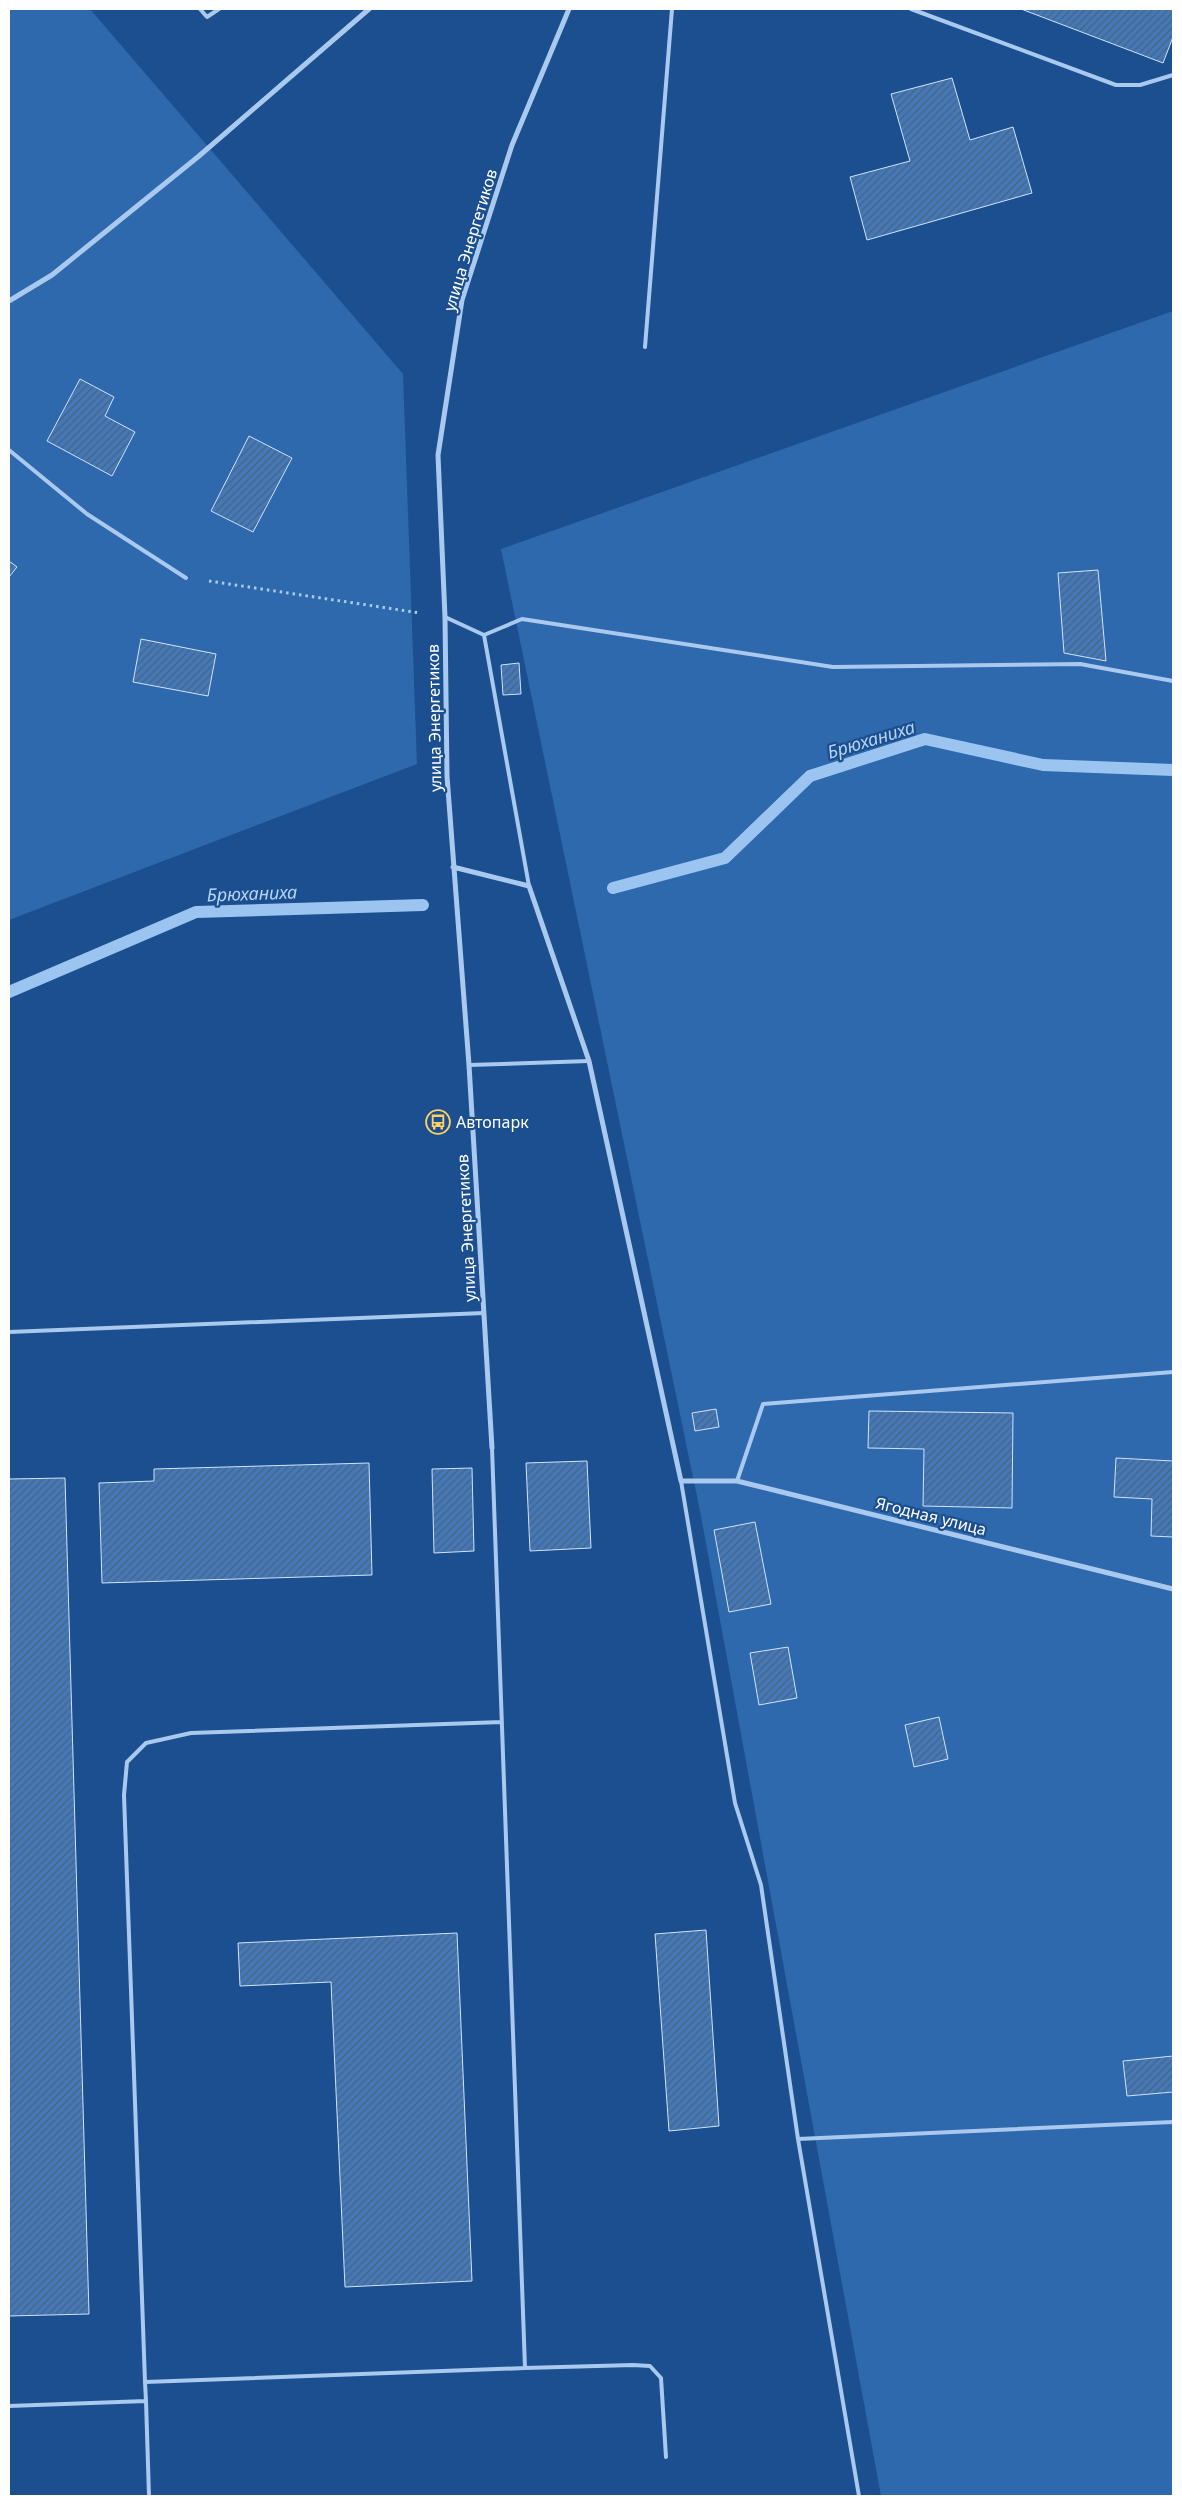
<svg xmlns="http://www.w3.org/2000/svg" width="1182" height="2505" font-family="'Noto Sans',sans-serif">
<defs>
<pattern id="building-hatch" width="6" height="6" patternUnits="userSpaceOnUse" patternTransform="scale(1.25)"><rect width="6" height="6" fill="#4478b7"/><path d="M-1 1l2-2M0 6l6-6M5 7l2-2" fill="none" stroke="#486282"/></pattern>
</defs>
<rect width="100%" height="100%" fill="#1b4f8f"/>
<path fill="#2e69ad" d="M9,9H90L403,374L417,764L9,920Z
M1173,311V2496H881L700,1511L501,549Z"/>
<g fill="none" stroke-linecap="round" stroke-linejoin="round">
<path stroke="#9cc4f0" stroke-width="12" d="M613,888L725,858L810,776L925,739L1043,765L1173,770
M9,992L196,912L423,905"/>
</g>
<path fill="url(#building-hatch)" stroke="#cfe3fa" d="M1021,9H1173V37L1163,63Z
M952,78L970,140L1013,127L1032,193L867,240L850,177L910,161L891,94Z
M80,379L114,397L105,416L135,432L112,476L47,441Z
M249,436L292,458L253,532L211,511Z
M9,561L17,567L9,577Z
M1098,570L1106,661L1064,653L1058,573Z
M141,639L216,654L208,696L133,682Z
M519,663L521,694L503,695L501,665Z
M716,1409L719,1427L695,1431L692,1413Z
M869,1411L1013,1413L1012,1508L923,1506L924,1449L868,1448Z
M1116,1458L1173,1461V1537L1151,1536L1152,1499L1114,1497Z
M587,1461L591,1548L530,1551L526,1463Z
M369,1463L372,1575L102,1583L99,1483L154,1481V1469Z
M472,1468L474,1551L434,1553L432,1469Z
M65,1478L89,2314L9,2316V1479Z
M755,1522L771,1604L729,1612L714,1530Z
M788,1647L797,1698L759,1705L750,1653Z
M939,1717L948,1759L914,1767L905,1725Z
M706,1930L719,2126L669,2131L655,1934Z
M457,1933L472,2281L345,2287L331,1982L240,1986L238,1943Z
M1173,2056V2092L1127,2096L1123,2061Z"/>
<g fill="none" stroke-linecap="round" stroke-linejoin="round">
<path stroke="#a9c9ee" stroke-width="3" stroke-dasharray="2.5 4" stroke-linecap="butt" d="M209,581L420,613"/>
<path stroke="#a9c9ee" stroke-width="4" d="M200,9L207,17L219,9
M911,9L1116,85H1140L1173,75
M645,347L672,9
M9,450L87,514L186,578
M445,617L484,635L522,619L833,667L1080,664L1173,681
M484,635L529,886
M469,1065L589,1061
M9,1332L484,1313
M681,1481L735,1803L761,1885L798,2139L859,2496
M737,1481L763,1404L1173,1372
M798,2139L1173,2122
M525,2368L633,2365L650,2366L661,2378L666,2457
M145,2382L124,1795L127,1762L146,1743L191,1733L502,1722
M146,2401L149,2496
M9,2406L146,2401L145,2382L525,2368L492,1448"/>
<path stroke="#a9c9ee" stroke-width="5" d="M9,301L52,275L199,156L369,9
M453,867L529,886L589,1061L681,1481H737L1173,1589
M492,1448L469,1065L447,776L445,617L438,455L462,300L512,145L569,9"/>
</g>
<defs>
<g id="bus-ring" transform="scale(1.25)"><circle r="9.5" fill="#1b4f8f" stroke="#ffd166" stroke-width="1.5"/><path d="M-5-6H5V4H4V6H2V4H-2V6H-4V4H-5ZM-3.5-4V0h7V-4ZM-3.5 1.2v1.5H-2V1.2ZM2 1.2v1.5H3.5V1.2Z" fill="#ffd166"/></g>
</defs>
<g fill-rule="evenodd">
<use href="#bus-ring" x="438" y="1122"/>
</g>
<g text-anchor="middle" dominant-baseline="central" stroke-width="4.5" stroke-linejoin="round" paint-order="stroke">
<g font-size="16" fill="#fff" stroke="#1b4f8f">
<text transform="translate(470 240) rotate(-73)">улица Энергетиков</text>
<text transform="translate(434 718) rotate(-91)">улица Энергетиков</text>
<text transform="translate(466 1228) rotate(-93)">улица Энергетиков</text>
<text transform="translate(931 1516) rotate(14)">Ягодная улица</text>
</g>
<g font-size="16" fill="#fff" stroke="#1b4f8f" text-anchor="start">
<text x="456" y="1122">Автопарк</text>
</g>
<g font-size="18" font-style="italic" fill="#b5d3f5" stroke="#1b4f8f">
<text transform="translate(871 739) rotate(-17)">Брюханиха</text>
<text transform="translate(252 893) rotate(-2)">Брюханиха</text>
</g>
</g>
<rect width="1182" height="2505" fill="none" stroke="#ffffff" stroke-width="20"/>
</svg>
